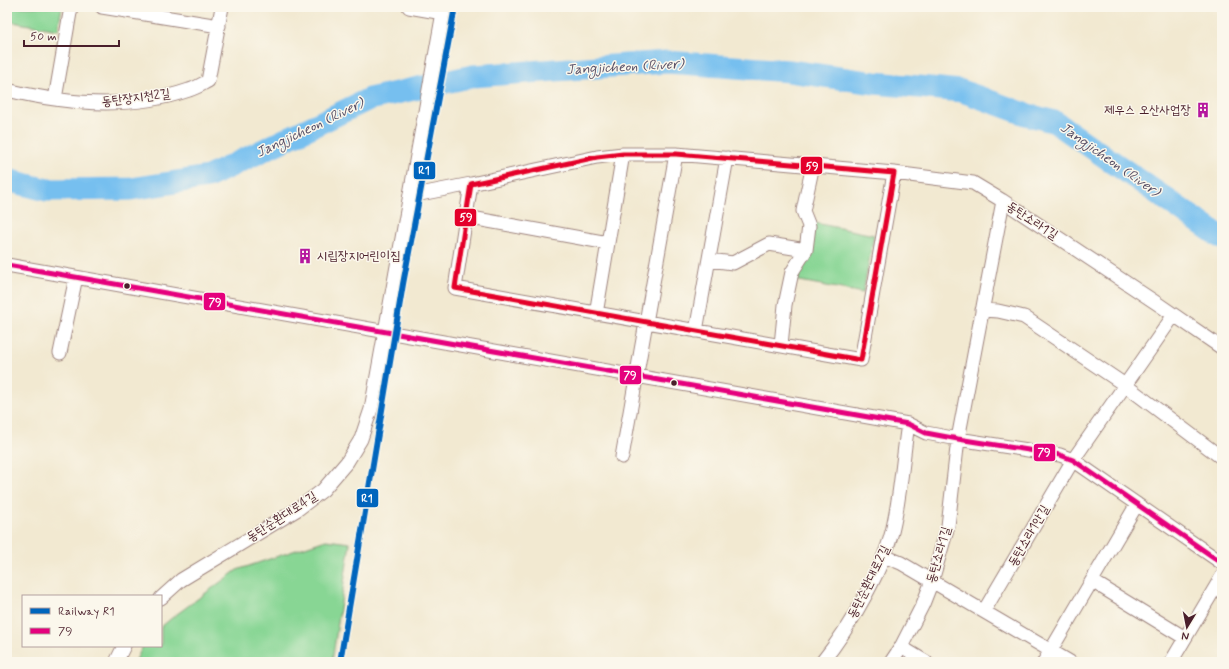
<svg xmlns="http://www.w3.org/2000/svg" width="1229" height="669" font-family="Mynerve,'Poor Story',sans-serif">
<rect width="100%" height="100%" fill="#fbf7ec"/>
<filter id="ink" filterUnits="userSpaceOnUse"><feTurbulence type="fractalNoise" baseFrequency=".025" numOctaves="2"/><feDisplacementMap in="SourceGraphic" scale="8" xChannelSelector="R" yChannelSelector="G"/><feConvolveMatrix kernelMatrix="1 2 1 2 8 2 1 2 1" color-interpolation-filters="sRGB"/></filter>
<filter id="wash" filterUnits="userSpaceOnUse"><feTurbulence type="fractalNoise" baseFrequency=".012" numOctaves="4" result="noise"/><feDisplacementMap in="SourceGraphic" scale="16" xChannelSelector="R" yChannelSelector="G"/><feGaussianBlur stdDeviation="0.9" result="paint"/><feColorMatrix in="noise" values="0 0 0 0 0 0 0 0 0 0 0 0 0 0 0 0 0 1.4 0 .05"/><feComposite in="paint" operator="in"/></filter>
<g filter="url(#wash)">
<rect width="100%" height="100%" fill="#f2e9d1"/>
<path fill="#88d694" stroke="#697a60" d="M7,7H62L58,30L7,21Z
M815,223L874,235L863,293L795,280Z
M326,540L350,543L332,662H135L143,646H161V627L173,617L237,570Z"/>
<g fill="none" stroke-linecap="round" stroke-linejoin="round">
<path stroke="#76bfef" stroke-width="23" d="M7,180L47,190L131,189L208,177L369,99L473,76L667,62L789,71L875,83L962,91L1025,114L1055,122L1222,238"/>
</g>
</g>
<g filter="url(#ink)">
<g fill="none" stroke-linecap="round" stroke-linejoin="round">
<g stroke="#9e847e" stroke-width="15">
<path id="minor" d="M102,7L219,26
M409,7L443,13
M7,90C65,104 131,110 189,90C196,88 202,84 208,81L222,7
M55,99L71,7
M623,154H676L894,173L861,360L455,288L471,184L597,157Z
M894,173L973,183L1003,201
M410,196L471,184
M466,217L608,243
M709,260L733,263L769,244L806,250
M7,265L908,424L926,433L958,439L1060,455L1073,460L1222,563
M982,310L998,311L1024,317L1125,385L1222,458
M596,314L623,154
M696,331L727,158
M781,345L785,305L792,272L806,250L809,226L803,211L813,165
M60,353L76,277
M622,457L676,154
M884,556L901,563L1070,662
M1092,581L1185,638
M161,598L181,580L298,509L323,490L347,462L361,439L371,409L444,7
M984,611L1073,460L1174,315
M901,647L926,662
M116,662L124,646
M822,662C849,629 886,565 894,523C901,490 903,456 908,424
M891,662L901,647L923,604L932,581L948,526L958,439L1003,201L1158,304L1222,348
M1044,662L1137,504
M1171,662L1222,576"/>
</g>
<use href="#minor" stroke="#fff" stroke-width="13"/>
<g stroke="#fbf7ec" stroke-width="8">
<path id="bus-1" d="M7,265L908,424L926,433L958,439L1060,455L1073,460L1222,563"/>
</g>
<g stroke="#fbf7ec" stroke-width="8">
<path id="bus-2" d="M623,154H676L894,173L861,360L455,288L471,184L597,157Z"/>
</g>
<use href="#bus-1" stroke="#e5007d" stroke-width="5"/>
<use href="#bus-2" stroke="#e4002b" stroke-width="5"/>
<g stroke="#fbf7ec" stroke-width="9">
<path id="rail-1" d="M340,662L403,284L455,7"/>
</g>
<use href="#rail-1" stroke="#0065bd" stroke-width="6"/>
</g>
</g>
<defs>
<g id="building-bare" transform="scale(1.2)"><path d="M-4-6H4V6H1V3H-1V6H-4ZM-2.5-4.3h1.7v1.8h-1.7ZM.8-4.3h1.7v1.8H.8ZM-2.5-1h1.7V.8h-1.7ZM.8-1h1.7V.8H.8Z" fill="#b5179e" stroke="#fbf7ec" stroke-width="2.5" paint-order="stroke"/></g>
</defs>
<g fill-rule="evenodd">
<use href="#building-bare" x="1203" y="110"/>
<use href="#building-bare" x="305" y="256"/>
</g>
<g fill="#4a1f2b" stroke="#fbf7ec" stroke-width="1.5">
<circle cx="127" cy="286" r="3.5"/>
<circle cx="674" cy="383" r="3.5"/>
</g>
<g text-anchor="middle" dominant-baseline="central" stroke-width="3" stroke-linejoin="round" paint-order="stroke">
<g font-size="13" fill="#4a1f2b" stroke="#fbf7ec">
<text transform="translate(136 98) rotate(-7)">동탄장지천2길</text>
<text transform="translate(1032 221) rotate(33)">동탄소라1길</text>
<text transform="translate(282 517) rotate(-33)">동탄순환대로4길</text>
<text transform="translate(1029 536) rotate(-60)">동탄소라1안길</text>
<text transform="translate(939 555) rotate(-74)">동탄소라1길</text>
<text transform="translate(869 582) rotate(-64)">동탄순환대로2길</text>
</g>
<g font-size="13" fill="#4a1f2b" stroke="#fbf7ec" text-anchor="end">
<text x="1191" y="110">제우스 오산사업장</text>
<text x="317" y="256" text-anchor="start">시립장지어린이집</text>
</g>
<g font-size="14" font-style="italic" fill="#574f66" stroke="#fbf7ec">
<text transform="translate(625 67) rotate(-3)">Jangjicheon (River)</text>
<text transform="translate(310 128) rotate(-26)">Jangjicheon (River)</text>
<text transform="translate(1110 160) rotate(35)">Jangjicheon (River)</text>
</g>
</g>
<g stroke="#fbf7ec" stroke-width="1.5">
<rect x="800" y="156" width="23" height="19" rx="4" fill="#e4002b"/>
<rect x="413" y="161" width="23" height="19" rx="4" fill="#0065bd"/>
<rect x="454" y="208" width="23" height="19" rx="4" fill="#e4002b"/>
<rect x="203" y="292" width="23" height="19" rx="4" fill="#e5007d"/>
<rect x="619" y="365" width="23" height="20" rx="4" fill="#e5007d"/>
<rect x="1033" y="443" width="23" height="19" rx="4" fill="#e5007d"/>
<rect x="356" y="488" width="23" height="20" rx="4" fill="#0065bd"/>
</g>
<g font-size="11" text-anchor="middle" font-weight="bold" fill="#fff">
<text x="812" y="170">59</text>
<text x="424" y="174">R1</text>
<text x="466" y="221">59</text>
<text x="215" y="306">79</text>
<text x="630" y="379">79</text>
<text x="1044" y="456">79</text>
<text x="367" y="502">R1</text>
</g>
<rect width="1229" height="669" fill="none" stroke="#fbf7ec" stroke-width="24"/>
<rect x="22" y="595" width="140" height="52" fill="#fbf7ec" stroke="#b4a19f"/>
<rect x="30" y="608" width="20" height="6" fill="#0065bd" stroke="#b4a19f"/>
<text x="58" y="615" font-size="12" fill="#4a1f2b">Railway R1</text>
<rect x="30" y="628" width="20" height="6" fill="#e5007d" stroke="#b4a19f"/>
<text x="58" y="635" font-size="12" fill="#4a1f2b">79</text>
<g transform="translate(1187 627) rotate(190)" stroke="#fbf7ec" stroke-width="3" paint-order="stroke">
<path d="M0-3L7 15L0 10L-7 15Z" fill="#4a1f2b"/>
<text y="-6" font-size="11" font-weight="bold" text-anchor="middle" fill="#4a1f2b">N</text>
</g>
<path d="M24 40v6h95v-6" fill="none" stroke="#4a1f2b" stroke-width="2"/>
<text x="30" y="40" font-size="12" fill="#4a1f2b" stroke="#fbf7ec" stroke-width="3" paint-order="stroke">50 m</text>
</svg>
